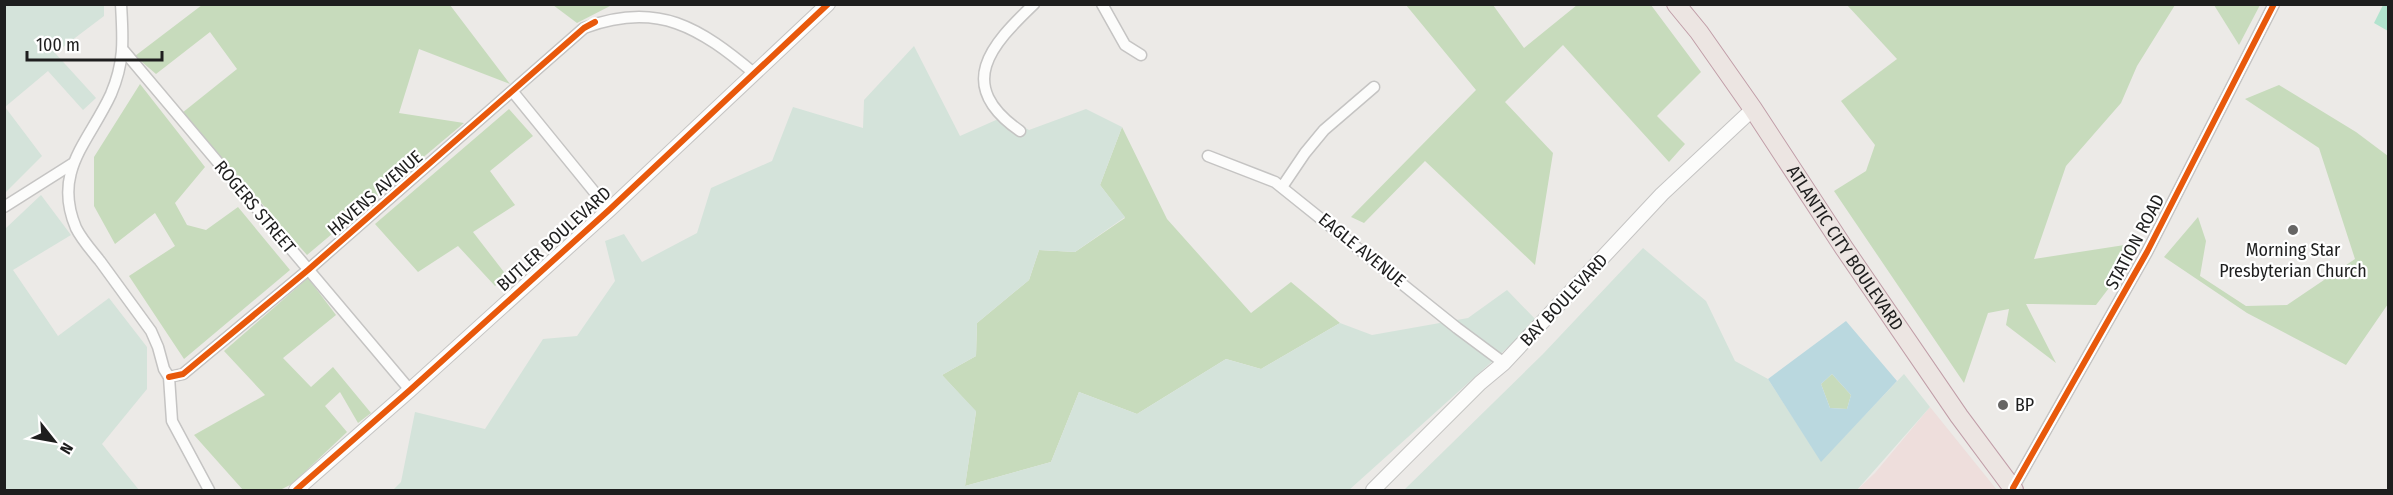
<svg xmlns="http://www.w3.org/2000/svg" width="2393" height="495" viewBox="0 0 2393 495" font-family="'Fira Sans Condensed',sans-serif">
<style>
.commercial{fill:#eededc}
.forest{fill:#c7dbbc}
.wetland{fill:#d4e3da}
.pitch{fill:#b2e3ce}
.water{fill:#bad8df;fill-rule:evenodd}
.lines{fill:none;stroke-linecap:round;stroke-linejoin:round}
.minor-casing{stroke:#c5c4c3;stroke-width:13}
.tertiary-casing{stroke:#c5c4c3;stroke-width:16}
.trunk-casing{stroke:#c19ea8;stroke-width:20}
.minor{stroke:#fcfcfb;stroke-width:10}
.tertiary{stroke:#fcfcfb;stroke-width:14}
.trunk{stroke:#ece5e2;stroke-width:18}
.cycleway-casing{stroke:#fff;stroke-width:10}
.cycleway{stroke:#e8590c;stroke-width:6}
.poi-dot{fill:#666564;stroke:#fff;stroke-width:2}
.labels{text-anchor:middle;dominant-baseline:central;stroke-width:4.5;stroke-linejoin:round;paint-order:stroke}
.street-label{font-size:18px;fill:#1e1e1e;stroke:#fff}
.poi-label{font-size:18px;fill:#1e1e1e;stroke:#fff}
</style>
<rect width="100%" height="100%" fill="#eceae7"/>
<polygon class="commercial" points="1930,407 1997,490 1857,490 1875,473"/>
<g class="forest">
<polygon points="202,5 450,5 510,84 419,49 399,113 464,123 307,255 182,113 237,69 210,32 156,74 135,56"/>
<polygon points="553,5 612,5 577,23"/>
<polygon points="1406,5 1493,5 1524,48 1577,5 1651,5 1701,72 1657,116 1685,144 1669,162 1563,45 1505,102 1553,153 1535,265 1425,161 1364,223 1351,217 1476,90"/>
<polygon points="1847,5 2175,5 2137,66 2121,103 2066,166 2034,259 2144,242 2096,305 2026,304 2056,363 2006,325 2009,309 1988,313 1964,383 1834,191 1866,171 1875,145 1841,101 1897,59"/>
<polygon points="2214,5 2260,5 2239,45"/>
<polygon points="140,84 205,167 175,203 187,225 206,230 238,207 290,270 184,359 129,276 175,246 155,213 115,244 94,206 94,157"/>
<polygon points="2279,85 2356,132 2388,156 2388,304 2346,365 2247,313 2164,257 2198,217 2206,241 2200,276 2246,306 2287,305 2355,259 2319,148 2245,99"/>
<polygon points="509,109 533,136 490,171 515,205 473,232 507,276 495,286 458,246 418,272 375,224"/>
<polygon points="1122,127 1167,219 1251,313 1291,282 1340,323 1261,369 1226,359 1137,414 1079,392 1051,462 965,486 976,412 942,375 976,356 977,323 1029,280 1039,250 1075,252 1125,218 1100,185"/>
<polygon points="308,278 336,315 283,358 311,387 333,367 371,413 358,423 340,392 325,406 347,432 292,484 280,490 243,490 194,435 265,395 224,351"/>
<polygon points="1832,374 1851,395 1847,409 1830,408 1821,384"/>
</g>
<g class="wetland">
<polygon points="5,4 104,5 104,16 55,53 96,98 83,110 48,71 5,107 42,156 5,193"/>
<polygon points="914,46 960,136 1005,116 1029,130 1086,109 1122,127 1100,185 1125,217 1075,252 1039,250 1029,280 977,323 976,356 942,375 976,411 965,486 1051,462 1079,392 1137,414 1226,359 1261,369 1340,323 1372,335 1468,318 1507,290 1537,321 1349,490 393,490 401,482 415,412 485,429 543,339 577,336 615,281 605,241 624,234 642,262 697,233 711,188 772,161 793,107 863,128 864,100"/>
<polygon points="41,195 71,235 13,270 58,336 109,298 147,347 147,389 102,444 139,490 5,490 5,229"/>
<polygon points="1643,248 1706,301 1735,361 1768,379 1821,461 1904,374 1930,407 1857,490 1404,490 1543,354"/>
</g>
<polygon class="pitch" points="2383,5 2388,5 2388,31 2374,23"/>
<path class="water" d="M1846 321 1897 381 1821 462 1768 379ZM1832 374 1851 395 1847 409 1830 408 1821 384Z"/>
<g class="lines">
<g class="minor-casing">
<g id="minor">
<path d="M121 4C123 39 125 61 111 94 89 142 52 171 76 228 82 240 92 251 100 261 117 284 134 308 151 331L158 347 164 369 169 377 172 421 209 490"/>
<polyline points="1102,4 1125,45 1141,55"/>
<polyline points="124,51 410,390"/>
<polyline points="513,92 609,210"/>
<path d="M1020 131C954 85 991 45 1034 4"/>
<polyline points="1208,156 1275,182 1457,328 1504,363"/>
<polyline points="1282,187 1305,153 1324,130 1374,87"/>
<polyline points="4,207 72,164"/>
<path d="M169 377 183 374 308 270 584 28C658 0 700 28 755 74"/>
<polyline points="2013,488 2147,252 2274,4"/>
</g>
</g>
<g class="tertiary-casing">
<g id="tertiary">
<polyline points="296,490 410,390 609,210 828,4"/>
<polyline points="1373,490 1480,383 1504,363 1662,194 1753,109"/>
</g>
</g>
<g class="trunk-casing">
<g id="trunk">
<path id="s1" d="M1676 4 1699 32 1753 109 1844 248 1959 416 2014 490"/>
</g>
</g>
<use href="#minor" class="minor"/>
<use href="#tertiary" class="tertiary"/>
<use href="#trunk" class="trunk"/>
<g class="cycleway-casing">
<g id="cycleway">
<polyline points="169,377 183,374 308,270 584,28 595,22"/>
<polyline points="2013,488 2147,252 2274,4"/>
<polyline points="296,490 410,390 609,210 828,4"/>
</g>
</g>
<use href="#cycleway" class="cycleway"/>
</g>
<g class="poi-dot">
<circle cx="2293" cy="230" r="6"/>
<circle cx="2003" cy="405" r="6"/>
</g>
<g class="labels">
<g class="street-label">
<text transform="translate(375 193) rotate(-41)">HAVENS AVENUE</text>
<text transform="translate(255 207) rotate(50)">ROGERS STREET</text>
<text transform="translate(554 239) rotate(-42)">BUTLER BOULEVARD</text>
<text transform="translate(2135 242) rotate(-62)">STATION ROAD</text>
<text stroke="none"><textPath href="#s1" startOffset="297">ATLANTIC CITY BOULEVARD</textPath></text>
<text transform="translate(1362 250) rotate(39)">EAGLE AVENUE</text>
<text transform="translate(1564 300) rotate(-47)">BAY BOULEVARD</text>
</g>
<g class="poi-label">
<text x="2293" y="250">Morning Star<tspan x="2293" dy="21">Presbyterian Church</tspan></text>
<text x="2015" y="405" text-anchor="start">BP</text>
</g>
</g>
<rect width="2393" height="495" fill="none" stroke="#1e1e1e" stroke-width="12"/>
<g transform="translate(54 441) rotate(121)" stroke="#ffffff" stroke-width="4.5" paint-order="stroke">
<path d="M0-4.5L10 22L0 15L-10 22Z" fill="#1e1e1e"/>
<text y="-9" font-size="16" font-weight="bold" text-anchor="middle" fill="#1e1e1e">N</text>
</g>
<path d="M27 51v9h135v-9" fill="none" stroke="#1e1e1e" stroke-width="3"/>
<text x="36" y="51" font-size="18" fill="#1e1e1e" stroke="#ffffff" stroke-width="4.5" paint-order="stroke">100 m</text>
</svg>
